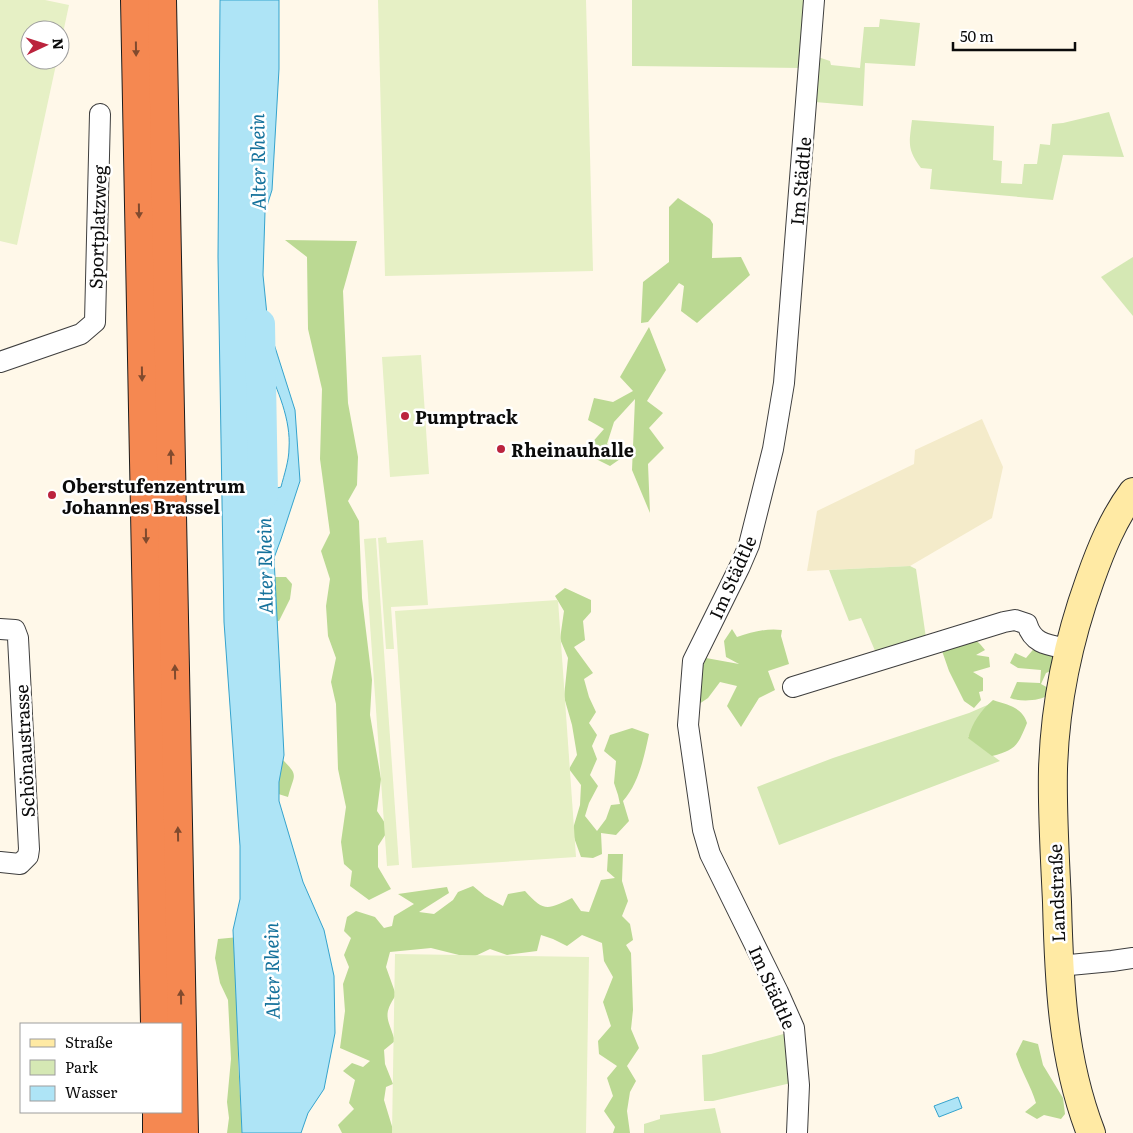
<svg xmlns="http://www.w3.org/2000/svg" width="1133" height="1133" viewBox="0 0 1133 1133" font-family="Literata,serif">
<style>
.farmland{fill:#f4ebca}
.green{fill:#d5e8b4}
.forest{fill:#bbd993}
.pitch{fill:#e6f0c5}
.water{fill:#aee4f6;stroke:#35a3cd;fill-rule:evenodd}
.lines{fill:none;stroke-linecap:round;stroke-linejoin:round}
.river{stroke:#aee4f6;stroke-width:30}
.minor-casing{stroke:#3e3e3e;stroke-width:22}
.secondary-casing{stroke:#2d2d2d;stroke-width:30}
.motorway-casing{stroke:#1c1c1c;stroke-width:30}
.minor{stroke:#fff;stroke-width:20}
.secondary{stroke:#ffeaa4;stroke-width:28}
.motorway{stroke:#f58851;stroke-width:28}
.oneway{fill:#804a2e}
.poi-dot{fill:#bb233d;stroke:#fff;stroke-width:2}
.labels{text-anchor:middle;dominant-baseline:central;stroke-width:5;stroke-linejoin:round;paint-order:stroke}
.street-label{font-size:18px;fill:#0b0b0b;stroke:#fff}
.poi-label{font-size:18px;font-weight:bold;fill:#0b0b0b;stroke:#fff;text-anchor:start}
.water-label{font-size:19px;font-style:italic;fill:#15729c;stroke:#fff}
</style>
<rect width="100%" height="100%" fill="#fff8e9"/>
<polygon class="farmland" points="982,419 1003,467 992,518 910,566 807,571 817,511 914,464 915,450"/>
<g class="green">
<polygon points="632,0 808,0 802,68 632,66"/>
<polygon points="880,19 920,23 915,66 865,63 863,106 815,102 818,57 830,61 831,65 860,68 864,27 879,27"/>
<path d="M1109 112 1124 157 1063 155 1053 200 930 189 932 169 921 168C907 149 909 144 912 120L994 126 993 160 1002 161 1001 183 1022 184 1024 164H1037L1040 144 1050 145 1052 124 1063 123Z"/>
<polygon points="1133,257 1133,316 1101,277"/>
<polygon points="910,566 916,569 926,638 876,653 861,618 849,621 829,570"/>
<polygon points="992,703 968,737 1000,761 779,845 757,787 833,758 969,713"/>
<polygon points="787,1033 791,1083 713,1101 704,1101 702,1055 711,1054"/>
<polygon points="715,1108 721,1133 644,1133 644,1124 660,1119 660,1115"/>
</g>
<g class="forest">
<polygon points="678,198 710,219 713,224 712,258 741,257 750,275 697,323 681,311 684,286 679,283 648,322 641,323 643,282 669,262 669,207"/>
<polygon points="285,240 357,241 343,291 348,403 358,457 357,485 348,501 359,521 362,598 372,680 370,715 381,779 377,811 389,829 378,846 378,867 391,889 369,900 350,886 352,871 344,864 341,842 346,807 338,769 336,704 331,682 336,658 328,636 326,606 330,579 321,551 330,533 320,459 322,389 308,329 307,257"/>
<polygon points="649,327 666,370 647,401 663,413 649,428 664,448 648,464 650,513 632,470 635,399 614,422 607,444 623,457 610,466 592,457 590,445 604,429 588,420 594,398 613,402 633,391 620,377"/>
<polygon points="259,577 286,577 292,584 290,599 279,621 262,621"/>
<path d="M565 588 591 600V612L583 621 585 640 574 647 593 673 584 679 589 697 596 712 589 723 597 735 592 746 597 759 590 775 598 786 589 803 585 816 597 831 606 819 611 805 620 804 618 795 614 783 616 761 604 751 610 735 632 728 649 734C644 757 639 783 623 801L629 821 616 835 601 833 602 854 593 858 581 857 572 832 580 805 581 785 569 769 577 755 572 725 564 697 568 658 560 639 564 611 555 596Z"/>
<path d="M732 629 737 637C752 632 766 628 782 630L781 636 789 664 768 671 775 690 759 698 741 727 727 706 737 686 720 682 708 698 699 704 700 673 706 658 739 664 726 657 724 641Z"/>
<polygon points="972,637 980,644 985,650 976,655 989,657 990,667 973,672 983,678 983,691 979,692 981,700 974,708 964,701 949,671 941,648"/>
<path d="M1037 645 1056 654 1053 670 1046 673 1041 684 1050 689 1049 695C1040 701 1020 702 1010 698L1017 682 1040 683 1041 670 1018 668 1010 663 1015 653 1026 658Z"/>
<path d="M993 700C1008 705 1022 707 1027 723 1018 745 1016 750 992 756L968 738C973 722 980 711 993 700Z"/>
<path d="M281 758C300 777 294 773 288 797L259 788Z"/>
<path d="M608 854H623L622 881 628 901 622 916 630 924 633 940 626 945 631 953 633 1010 631 1029 639 1048 627 1066 636 1081 630 1092 627 1111 630 1133H613L615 1127 604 1111 613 1096 607 1078 617 1066 599 1054 598 1041 611 1026 603 1002 613 977 604 961 602 943 582 935 567 946 553 939 541 935 537 951 507 955 490 949 471 958 431 948 390 952 386 967 396 995C382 1016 388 1018 395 1041L384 1050 385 1064 393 1084 386 1087 384 1100 394 1133H342L338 1125 354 1109 349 1103 355 1080 343 1071 352 1063 363 1067 370 1061 340 1048 345 1011 343 984 349 967 344 955 351 938 344 931 347 917 356 911 375 917 384 928 392 926 394 916 414 904 398 894 447 887 449 893 419 912 434 914 453 900 458 892 473 886 485 896 503 906 508 894 525 891C544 912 547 910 572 898L581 911 589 912 601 880 615 878 607 871Z"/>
<polygon points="239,937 238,1059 242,1133 227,1133 229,1118 227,1102 231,1059 228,1000 220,983 215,958 218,939"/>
<path d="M1023 1040 1038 1044 1043 1065 1063 1098 1065 1114 1061 1119 1044 1115 1037 1119 1025 1112 1036 1103C1031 1086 1021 1071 1016 1054Z"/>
</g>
<g class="pitch">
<polygon points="0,0 45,0 69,5 60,47 60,30 30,30 30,60 57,60 17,245 0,241"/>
<polygon points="378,0 586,0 593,271 385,276"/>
<polygon points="421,355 429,474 390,477 382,357"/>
<polygon points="386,537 387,543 423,540 428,605 391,607 394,649 386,649 378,538"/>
<polygon points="376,538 399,865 387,866 364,539"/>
<polygon points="558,600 576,857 412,868 395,611"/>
<polygon points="395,954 589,957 586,1133 392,1133"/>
</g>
<g class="water">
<path d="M220 0H279V69L272 190 265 212 263 275 268 325 295 410 300 481 281 539 274 558 284 755 279 782V801L303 882 324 930 334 976 335 1033 324 1089 308 1113 301 1133H242L233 930 240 899V846L224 622 218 257ZM266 365C278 389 291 421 289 448 289 461 284 475 281 487L273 489C268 479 254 437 258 428 259 425 263 421 265 418L260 366Z"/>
<polygon points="958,1097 962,1108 939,1117 934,1106"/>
</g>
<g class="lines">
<polyline class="river" points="260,324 263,495"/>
<g class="minor-casing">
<g id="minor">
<polyline points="0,362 81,334 95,322 100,114"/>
<polyline points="0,629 15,630 18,638 29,849 28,856 20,864 0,862"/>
<path d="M793 687 1004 622 1015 620 1027 624C1033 645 1050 645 1069 649"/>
<polyline points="1059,966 1112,961 1133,958"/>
<polyline points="797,1133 799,1085 794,1028 778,992 710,854 703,830 688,725 693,661 740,566 749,545 773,449 784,383 814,0"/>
</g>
</g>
<g class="secondary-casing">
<path id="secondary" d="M1091 1133C1062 1058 1059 981 1057 902 1055 858 1052 813 1053 769 1055 704 1068 641 1090 580 1101 549 1113 519 1133 492"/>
</g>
<g class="motorway-casing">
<g id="motorway">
<polyline points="135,0 155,1024"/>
<polyline points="162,0 184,1133"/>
<polyline points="157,1112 157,1133"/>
</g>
</g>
<use href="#minor" class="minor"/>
<use href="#secondary" class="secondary"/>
<use href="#motorway" class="motorway"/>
</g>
<defs><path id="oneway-solid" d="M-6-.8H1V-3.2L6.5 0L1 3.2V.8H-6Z" transform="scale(1.25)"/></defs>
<g class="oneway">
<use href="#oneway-solid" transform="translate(136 49) rotate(89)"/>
<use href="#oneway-solid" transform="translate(139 211) rotate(89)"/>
<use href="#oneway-solid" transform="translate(142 374) rotate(89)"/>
<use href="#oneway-solid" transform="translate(171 457) rotate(-91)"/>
<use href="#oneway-solid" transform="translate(146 536) rotate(89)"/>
<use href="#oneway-solid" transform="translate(175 672) rotate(-91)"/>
<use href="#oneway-solid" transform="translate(178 834) rotate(-91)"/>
<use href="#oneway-solid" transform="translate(181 997) rotate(-91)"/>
</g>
<g class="poi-dot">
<circle cx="405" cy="416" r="5"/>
<circle cx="501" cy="449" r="5"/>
<circle cx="52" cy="495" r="5"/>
</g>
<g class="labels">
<g class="street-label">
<text transform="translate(800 181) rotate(-85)">Im Städtle</text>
<text transform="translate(97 227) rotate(-88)">Sportplatzweg</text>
<text transform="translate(732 577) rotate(-66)">Im Städtle</text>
<text transform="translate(24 751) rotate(-93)">Schönaustrasse</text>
<text transform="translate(1056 893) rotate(-92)">Landstraße</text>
<text transform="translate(773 987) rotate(66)">Im Städtle</text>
</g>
<g class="poi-label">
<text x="415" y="416">Pumptrack</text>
<text x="511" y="449">Rheinauhalle</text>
<text x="62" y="485">Oberstufenzentrum<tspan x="62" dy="21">Johannes Brassel</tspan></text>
</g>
<g class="water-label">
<text transform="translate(257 162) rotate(-91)">Alter Rhein</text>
<text transform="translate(264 566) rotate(-91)">Alter Rhein</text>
<text transform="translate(271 971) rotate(-91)">Alter Rhein</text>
</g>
</g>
<rect x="20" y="1023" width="162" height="90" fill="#ffffff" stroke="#9d9d9d"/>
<rect x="30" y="1039" width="25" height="8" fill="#ffeaa4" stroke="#9d9d9d"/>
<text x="65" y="1048" font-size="15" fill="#0b0b0b">Straße</text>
<rect x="30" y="1060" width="25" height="15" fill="#d5e8b4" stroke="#9d9d9d"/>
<text x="65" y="1073" font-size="15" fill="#0b0b0b">Park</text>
<rect x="30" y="1086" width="25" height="15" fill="#aee4f6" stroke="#9d9d9d"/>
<text x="65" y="1098" font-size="15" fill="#0b0b0b">Wasser</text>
<g transform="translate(45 45) rotate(86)"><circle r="24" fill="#ffffff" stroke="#9d9d9d"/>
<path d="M0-4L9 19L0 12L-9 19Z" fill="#bb233d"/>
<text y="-8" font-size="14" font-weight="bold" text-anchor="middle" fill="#0b0b0b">N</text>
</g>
<path d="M953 42v8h122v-8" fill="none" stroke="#0b0b0b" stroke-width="2.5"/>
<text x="960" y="42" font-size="15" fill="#0b0b0b" stroke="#ffffff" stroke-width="4" paint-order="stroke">50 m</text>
</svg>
